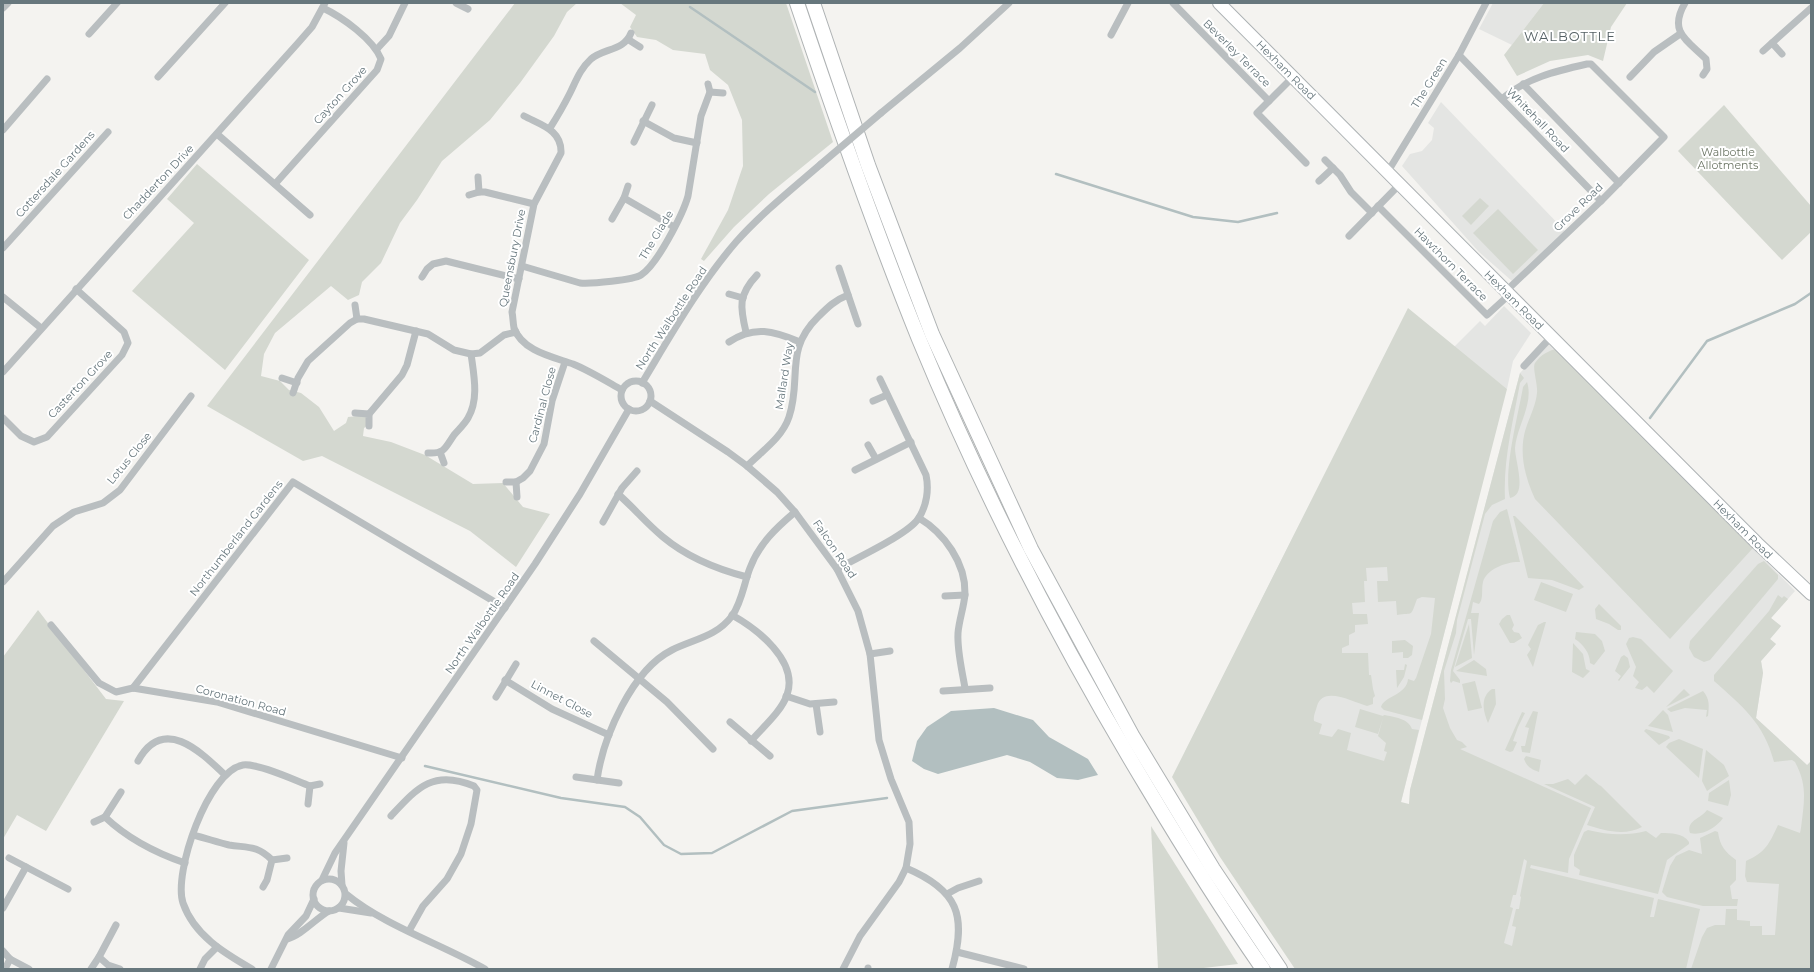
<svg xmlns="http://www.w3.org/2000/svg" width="1814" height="972" viewBox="0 0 1814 972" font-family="Montserrat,sans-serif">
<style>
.built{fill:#e4e5e3}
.green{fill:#d4d8d0;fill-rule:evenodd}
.water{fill:#b2bfc0}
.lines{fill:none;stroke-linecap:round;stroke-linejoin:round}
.stream{stroke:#b2bfc0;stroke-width:2.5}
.major-casing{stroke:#adb2b4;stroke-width:14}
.highway-casing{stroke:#afb3b4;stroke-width:16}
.minor{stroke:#b9bec0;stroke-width:7}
.major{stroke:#fff;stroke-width:12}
.highway{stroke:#fff;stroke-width:14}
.minor-bridge{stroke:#b9bec0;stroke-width:7}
.labels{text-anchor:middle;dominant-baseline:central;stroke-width:4;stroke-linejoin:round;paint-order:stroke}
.street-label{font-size:11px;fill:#67777d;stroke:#fff}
.park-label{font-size:11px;fill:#6b7564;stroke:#fff}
.quarter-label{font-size:13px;letter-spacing:1px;fill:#535f63;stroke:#fff}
</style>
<rect width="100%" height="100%" fill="#f4f3f0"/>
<g class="built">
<polygon points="1493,3 1544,3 1512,45 1479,29"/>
<polygon points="1441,102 1565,231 1512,281 1479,252 1402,166 1410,154 1422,151 1432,140 1434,128 1428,123"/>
<polygon points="1504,306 1531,333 1513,361 1507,389 1454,347 1480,321 1485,326"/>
<polygon points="1550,340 1795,591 1771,618 1781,626 1770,639 1776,644 1761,661 1763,673 1756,718 1807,765 1811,969 1369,969 1409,816 1410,790 1520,373"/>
<polygon points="1300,523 1456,587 1401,802 1185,752"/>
</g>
<g class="green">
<polygon points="515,3 577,3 567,12 554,36 520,83 490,120 442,161 417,200 400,223 381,263 362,282 359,295 348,300 331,286 275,333 264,354 261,376 280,381 289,390 301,393 319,407 334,431 346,423 348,417 368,415 368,425 364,428 363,436 391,442 425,455 473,484 503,483 523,507 550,514 516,567 470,531 322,456 303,461 207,406"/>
<polygon points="620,3 786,3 833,142 769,194 734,227 704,261 701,259 728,210 743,166 742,120 728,85 710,70 705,54 673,50 656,40 637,37 630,27 636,15"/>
<polygon points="1544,3 1627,3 1611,27 1603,61 1588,55 1550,61 1517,76 1504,55"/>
<polygon points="1724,105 1811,206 1811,232 1782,260 1678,151"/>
<polygon points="197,164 309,260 225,370 132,291 194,223 167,199"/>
<polygon points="1480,198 1489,206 1471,225 1462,216"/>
<polygon points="1498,209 1538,250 1513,274 1473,233"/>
<path d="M1408 308 1507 389 1422 720 1384 710 1381 707C1384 696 1407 695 1408 679L1414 681 1416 678 1431 634 1435 598 1422 597 1417 599C1410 618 1414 612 1397 615L1396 601 1378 602 1377 581H1388L1387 567 1366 568 1367 581H1364L1365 602 1352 603 1353 614H1367L1368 624 1355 625V632L1349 635V645L1342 648V653H1368L1369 675H1371L1373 689 1375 696 1373 698V704L1367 706C1353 702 1323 685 1317 706 1316 711 1313 715 1314 721L1322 724 1319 734 1332 737 1338 729 1351 733 1347 750 1384 761 1387 752 1384 751 1386 743 1378 736 1383 718 1378 734 1355 727 1360 709 1383 716 1384 715C1394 717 1408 718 1412 729L1419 730 1401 802 1409 804 1410 790 1520 373 1524 378 1520 383C1513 422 1503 460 1505 499L1492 505 1485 514 1457 620 1456 633 1444 671 1445 699 1443 708 1450 728 1457 740 1462 742 1467 747 1460 749 1591 808 1569 859 1568 873 1531 865 1530 868 1654 898 1650 917H1654L1658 899 1700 909 1686 969H1295L1220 857 1172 777ZM1524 859 1527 861 1520 896 1521 897 1519 909H1516L1512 926 1516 927 1512 946 1504 943 1513 908 1510 907 1513 895H1516Z"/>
<path d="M1558 348 1753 548 1670 639 1535 499C1524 476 1518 449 1527 425 1531 414 1536 404 1537 393 1538 384 1532 368 1535 363 1541 354 1549 351 1558 348Z"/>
<path d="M1527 382C1534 404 1517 425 1515 448 1515 461 1528 495 1510 498 1503 471 1518 416 1523 387Z"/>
<path d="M1507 509 1520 562C1508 561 1486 569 1483 582 1481 590 1484 598 1479 604L1473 602 1471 613H1479L1474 655 1471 619H1468L1453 671 1460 680V683L1453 681 1451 683 1450 681 1451 670 1493 521 1500 512Z"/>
<polygon points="1513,516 1515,516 1584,587 1579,590 1552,580 1528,578"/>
<polygon points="1764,561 1778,575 1778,579 1710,660 1704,662 1694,657 1689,648 1690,641 1758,564"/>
<polygon points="1541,582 1573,594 1566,612 1534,600"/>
<path d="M1778 595 1782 598 1784 596 1788 599 1771 618 1781 626 1770 639 1776 644 1761 661 1763 673 1756 718 1807 765 1811 761V969H1691L1702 937 1707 928 1715 925H1725L1726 909H1737V920L1750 921V926H1762V935H1775L1779 884 1747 882 1745 876 1746 861C1766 852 1769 844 1778 825L1800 833 1801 828C1804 802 1808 786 1795 762L1792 760 1774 762C1764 723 1742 706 1714 681V675L1769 611Z"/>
<polygon points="1599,604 1621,626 1621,630 1618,630 1609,624 1596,619 1595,609"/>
<polygon points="38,610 106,699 124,701 46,831 17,815 3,839 3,657"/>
<polygon points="1507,615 1510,615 1514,625 1512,629 1514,632 1519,633 1522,638 1514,643 1510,643 1499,624 1502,619"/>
<polygon points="1544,622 1546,622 1533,667 1527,655 1531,649 1528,645 1538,625"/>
<polygon points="1469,624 1472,658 1455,667"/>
<path d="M1576 632 1595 634 1602 641 1605 651 1594 665 1590 663C1590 653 1583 644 1575 639Z"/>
<polygon points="1633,637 1641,639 1673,671 1654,693 1647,686 1642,690 1635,688 1639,682 1633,676 1636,667 1626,644 1629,638"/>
<polygon points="1405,640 1413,646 1412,655 1408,658 1403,658 1403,652 1392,653 1392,641"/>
<polygon points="1573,643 1583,654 1586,669 1590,671 1583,678 1572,672"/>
<polygon points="1624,655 1628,658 1630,667 1619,681 1618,680 1621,676 1615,671 1621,657"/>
<polygon points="1474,660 1486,669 1487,676 1456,671"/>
<polygon points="1405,664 1407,665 1404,677 1397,688 1396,670 1404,670"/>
<polygon points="1475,681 1482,708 1468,711 1462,684"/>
<path d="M1492 689H1495L1496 704 1488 723C1483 711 1480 697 1492 689Z"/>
<polygon points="1684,689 1690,695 1666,707"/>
<path d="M1703 691C1710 699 1709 706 1708 716L1706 717 1707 710 1685 708 1671 712 1667 709Z"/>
<polygon points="1663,710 1668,715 1673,732 1648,726"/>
<polygon points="1533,711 1538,712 1530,753 1522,752 1521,746 1525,746 1529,728 1525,727"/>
<polygon points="1522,712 1525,713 1518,727 1513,741 1517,742 1513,751 1510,752 1505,750"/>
<polygon points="1646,729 1669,736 1670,738 1659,745 1644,731"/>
<polygon points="1679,739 1703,749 1699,778 1666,747 1669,743"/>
<polygon points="1706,750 1724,765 1729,776 1707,791 1702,781"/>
<path d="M1526 756 1541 760 1539 772C1531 769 1527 767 1524 759Z"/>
<path d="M1586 774 1599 785 1601 786 1642 827C1625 836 1605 831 1587 825L1595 807 1544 784H1553L1568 779 1575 785Z"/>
<polygon points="1729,780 1731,795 1728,806 1708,801 1709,793"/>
<path d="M1707 810 1723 818C1716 828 1702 836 1690 833 1686 820 1701 819 1707 810Z"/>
<polygon points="1151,826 1238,964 1195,969 1158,969"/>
<path d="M1588 830C1608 835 1627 836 1646 831L1656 838 1661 833C1671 833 1683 833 1689 842V844L1667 860 1658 894 1579 875 1580 870 1574 866V855L1584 832Z"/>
<path d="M1715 831 1718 832C1720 846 1725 852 1736 860V880L1730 886 1732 899H1738L1737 906H1703L1667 897 1662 892 1670 866 1676 856 1689 850 1702 854 1700 838Z"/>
</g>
<polygon class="water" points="994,708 1033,720 1049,737 1088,759 1098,775 1078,780 1057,778 1030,762 1007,755 938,774 924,769 912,761 917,741 927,727 951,711"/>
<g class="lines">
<g class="stream">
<polyline points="690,7 815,92"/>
<polyline points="1056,174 1193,217 1238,222 1277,213"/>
<polyline points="1650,418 1707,341 1795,304 1811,293"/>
<polyline points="425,766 561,798 625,807 640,817 664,845 681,854 712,853 792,811 887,798"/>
</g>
<g class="major-casing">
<polyline id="major" points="1219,3 1757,543 1811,594"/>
</g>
<g class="highway-casing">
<g id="highway">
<path d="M797 3C835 116 874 228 919 339 983 494 1060 643 1147 787 1184 849 1222 910 1263 969"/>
<polyline points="813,3 868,165 932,334 1031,549 1133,737 1213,869 1280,969"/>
</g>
</g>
<g class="minor">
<polyline points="456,3 468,9"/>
<polyline points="1173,3 1269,101"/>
<path d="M1685 3C1668 32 1687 40 1706 59L1707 69 1703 75"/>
<polyline points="3,8 8,3"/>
<polyline points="89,34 117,3"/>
<polyline points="1111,35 1128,3"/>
<polyline points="629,40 640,47"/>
<polyline points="1772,43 1782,54"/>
<polyline points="377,49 389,36 405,3"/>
<polyline points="1763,51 1811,8"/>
<polyline points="1459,55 1601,201"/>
<polyline points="158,77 225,3"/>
<polyline points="1293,77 1257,113 1306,163"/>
<polyline points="1630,77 1654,52 1680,34"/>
<polyline points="1523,84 1619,183"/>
<polyline points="710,92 723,93"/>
<path d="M1502 99C1526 78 1556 71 1587 64H1591L1664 137 1601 201 1506 291"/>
<polyline points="881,113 960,48 1009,3"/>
<path d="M524 116C541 125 562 130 561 153L534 204 512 312C513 317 513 323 514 328 522 351 553 357 573 364 590 371 606 381 622 390"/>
<polyline points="643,121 674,138 697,143"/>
<path d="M550 128C557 117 564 105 570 93 576 81 580 69 591 59 604 48 624 51 631 33"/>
<polyline points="3,130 47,79"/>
<polyline points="217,134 310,215"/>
<polyline points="634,142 652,105"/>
<polyline points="1325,160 1340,175 1351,192 1372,213"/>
<polyline points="1387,173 1459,55 1486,3"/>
<polyline points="478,177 479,192"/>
<polyline points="1319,181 1333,168"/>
<path d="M275 184 377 70 381 59C373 39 342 17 323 8"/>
<polyline points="469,195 479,192 485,192 534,204"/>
<polyline points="624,198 674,227"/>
<polyline points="1378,206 1487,315 1509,295"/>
<polyline points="612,219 624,198 628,186"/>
<polyline points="1349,236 1399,185"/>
<polyline points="3,248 108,132"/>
<path d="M522 266 580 283C591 284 633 280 641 275 657 265 683 214 688 196L701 116 710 92 708 84"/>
<polyline points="839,268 858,324"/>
<polyline points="422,277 427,269 433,264 446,261 519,279"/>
<polyline points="729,294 743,298"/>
<polyline points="3,297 41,328"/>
<polyline points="355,305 357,319"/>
<path d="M746 332C740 307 738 295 757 275"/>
<path d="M729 342C754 325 774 331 800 342"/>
<polyline points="1524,366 1551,337"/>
<polyline points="3,372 298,43 312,27 325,3"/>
<polyline points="282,378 297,383"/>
<circle cx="636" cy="396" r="15"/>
<path d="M642 383C671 335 699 285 736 242 762 213 792 189 821 164"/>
<polyline points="293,393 298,378 308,361 350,323 357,319 364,319 428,334 454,350 471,354 480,353 504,335 516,332"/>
<polyline points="650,401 728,452 747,466 777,492 795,512 837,569 858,611 870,654 879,740 891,779 909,822 910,844 906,868 899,882 860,936 843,969"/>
<polyline points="873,401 887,395"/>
<polyline points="355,413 369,414 369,426"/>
<polyline points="369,414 402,375 407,365 416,331"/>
<polyline points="3,418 21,436 34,442 47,437 122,355 128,343 124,332 76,289"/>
<polyline points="868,445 876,459"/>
<polyline points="440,452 444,463"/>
<path d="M428 453C445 454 445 448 454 435 458 430 464 425 468 418 479 399 474 376 471 354"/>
<path d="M747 466C762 451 782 438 789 417 802 379 784 350 818 317 828 307 835 300 848 295"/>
<polyline points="855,470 911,442"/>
<polyline points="506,482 516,482 523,478 530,471 544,444 552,401 565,362"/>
<polyline points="516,482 517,497"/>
<path d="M618 494C634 508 647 524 663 537 688 558 716 569 747 577"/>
<path d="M919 518C944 533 966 563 965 594 964 607 959 620 958 633 957 651 962 670 965 688"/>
<polyline points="603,522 622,488 637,471"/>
<path d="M837 569C856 558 907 535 918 519 927 506 929 489 926 475L880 379"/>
<polyline points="3,582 53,526 74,512 103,503 120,490 191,396"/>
<polyline points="945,596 965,595"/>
<path d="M732 615C757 629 799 661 787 695 781 712 763 727 751 741"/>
<polyline points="51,625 99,683 116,692 133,688 217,702 402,758"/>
<polyline points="594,641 667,702 713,749"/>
<polyline points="870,654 890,651"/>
<polyline points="505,680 552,709 609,735"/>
<polyline points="133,688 293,482 505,608"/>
<polyline points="943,691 990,688"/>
<polyline points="786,696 810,704 834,702"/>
<polyline points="496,697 516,664"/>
<polyline points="816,704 820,732"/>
<polyline points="730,722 770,756"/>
<path d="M138 761C163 715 200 751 225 775"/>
<polyline points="576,777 619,783"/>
<path d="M597 780C603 737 632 670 672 650 694 639 716 637 732 616 742 602 744 583 750 568 759 544 776 528 795 512"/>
<polyline points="308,804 310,786 320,784"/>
<path d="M391 816C417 788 433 769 474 786L477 790 471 824 461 854 447 879 423 906 409 931"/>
<polyline points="105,817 121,792"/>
<path d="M94 822 105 817C127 838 156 853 185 863"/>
<path d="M193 835C205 838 217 842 229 845 248 848 257 845 272 860"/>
<polyline points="9,858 68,889"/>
<path d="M906 868C958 890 967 915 952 969"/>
<circle cx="329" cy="895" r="16"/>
<polyline points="322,880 335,853 535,564 580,494 629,409"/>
<polyline points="342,885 341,871 344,843"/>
<polyline points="263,887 267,880 272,860 287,858"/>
<path d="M346 894C385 926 441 944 485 969"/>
<polyline points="947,894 958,888 979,881"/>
<polyline points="3,908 26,867"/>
<polyline points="339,908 371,913"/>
<path d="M287 939C302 935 315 919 329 911"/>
<polyline points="3,951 10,959 29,969"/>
<polyline points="957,952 1024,969"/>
<polyline points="99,957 116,925"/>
<polyline points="5,969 10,959"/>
<polyline points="91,969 99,957 108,965 120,969"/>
<polyline points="200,969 205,959 217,947"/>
<path d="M252 969C224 953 194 935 183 903 173 873 208 771 243 765 258 763 294 780 310 786"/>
<polyline points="271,969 288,935 306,916 314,899"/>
<polyline points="868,969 868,968"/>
</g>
<use href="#major" class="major"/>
<use href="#highway" class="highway"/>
<polyline class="minor-bridge" points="821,164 881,113"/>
</g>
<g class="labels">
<g class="street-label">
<text transform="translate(1237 53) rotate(45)">Beverley Terrace</text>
<text transform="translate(1286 70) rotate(45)">Hexham Road</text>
<text transform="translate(1429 83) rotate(-58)">The Green</text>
<text transform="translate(340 95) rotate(-48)">Cayton Grove</text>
<text transform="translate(1538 120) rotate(46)">Whitehall Road</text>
<text transform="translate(55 174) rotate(-48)">Cottersdale Gardens</text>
<text transform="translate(158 182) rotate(-47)">Chadderton Drive</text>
<text transform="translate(1578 207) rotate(-44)">Grove Road</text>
<text transform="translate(656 235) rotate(-59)">The Glade</text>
<text transform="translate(512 258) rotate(-79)">Queensbury Drive</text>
<text transform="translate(1451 264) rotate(45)">Hawthorn Terrace</text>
<text transform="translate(1514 300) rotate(45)">Hexham Road</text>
<text transform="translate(671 318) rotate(-57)">North Walbottle Road</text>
<text transform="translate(784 376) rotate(-81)">Mallard Way</text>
<text transform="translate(80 384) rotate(-47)">Casterton Grove</text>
<text transform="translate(542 405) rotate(-75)">Cardinal Close</text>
<text transform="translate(129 458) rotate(-51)">Lotus Close</text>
<text transform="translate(1743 529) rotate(45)">Hexham Road</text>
<text transform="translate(236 538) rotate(-52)">Northumberland Gardens</text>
<text transform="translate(835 549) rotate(56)">Falcon Road</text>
<text transform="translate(482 623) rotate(-55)">North Walbottle Road</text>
<text transform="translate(562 699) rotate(28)">Linnet Close</text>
<text transform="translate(241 700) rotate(15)">Coronation Road</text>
</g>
<g class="park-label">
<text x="1728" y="152">Walbottle<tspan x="1728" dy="13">Allotments</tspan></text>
</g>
<g class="quarter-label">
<text x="1570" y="36">WALBOTTLE</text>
</g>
</g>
<rect width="1814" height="972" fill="none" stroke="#67777d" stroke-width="8"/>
</svg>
